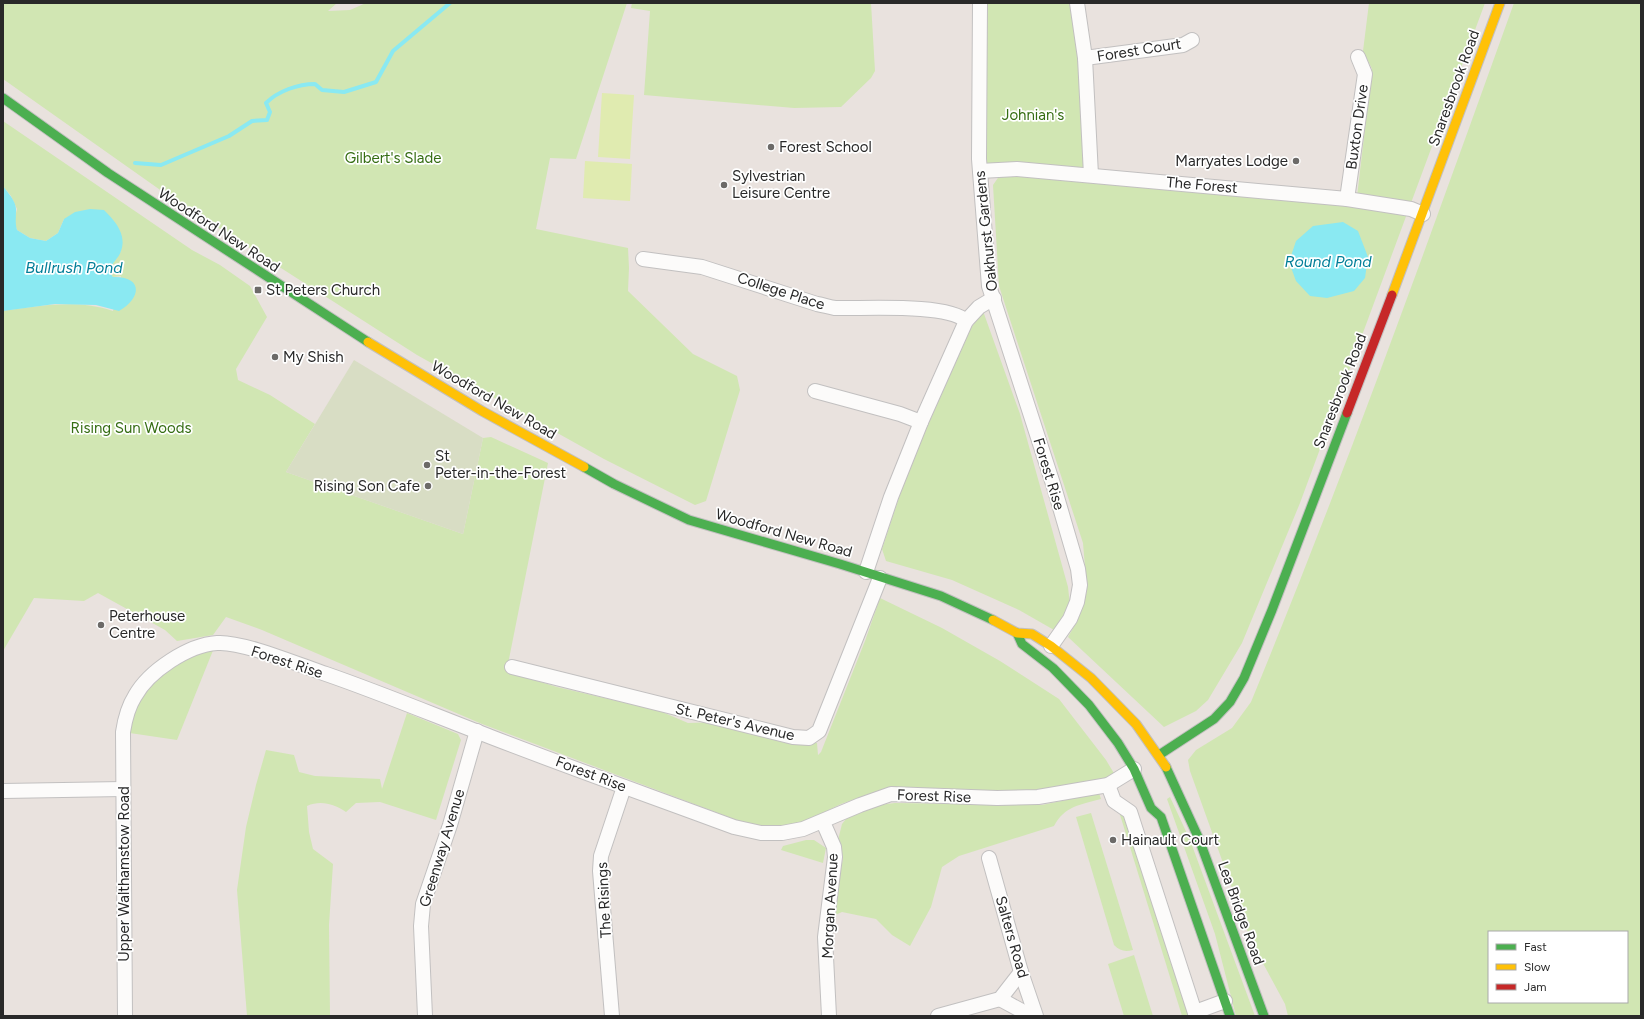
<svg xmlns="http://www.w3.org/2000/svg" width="1644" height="1019" viewBox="0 0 1644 1019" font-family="Figtree,sans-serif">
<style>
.green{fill:#d1e6b3;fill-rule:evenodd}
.cemetery{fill:#d8ddc4}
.pitch{fill:#e0ebb0}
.water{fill:#8ae9f2}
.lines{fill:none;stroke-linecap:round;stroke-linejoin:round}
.stream{stroke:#8ae9f2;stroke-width:4}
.street-casing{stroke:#c2c0c0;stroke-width:16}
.fast-casing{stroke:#c2c0c0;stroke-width:11}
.slow-casing{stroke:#c2c0c0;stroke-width:11}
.jam-casing{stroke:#c2c0c0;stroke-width:11}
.street{stroke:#fcfbfa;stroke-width:14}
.fast{stroke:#4caf50;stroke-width:9}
.slow{stroke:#ffc107;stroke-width:9}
.jam{stroke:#c62828;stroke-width:9}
.poi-dot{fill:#6c6a68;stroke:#fff;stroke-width:1.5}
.labels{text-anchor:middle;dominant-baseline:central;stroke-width:3.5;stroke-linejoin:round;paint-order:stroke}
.street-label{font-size:15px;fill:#292929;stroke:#fff}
.park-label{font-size:15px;fill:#356d13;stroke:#fff}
.poi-label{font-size:15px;fill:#292929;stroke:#fff;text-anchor:start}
.water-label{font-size:16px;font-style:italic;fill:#027e98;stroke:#fff}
</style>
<rect width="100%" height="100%" fill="#e9e2de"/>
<g class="green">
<polygon points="3,3 337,3 328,11 350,10 366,3 627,3 576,159 550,158 536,229 628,248 629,268 628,291 693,354 737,376 740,390 706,501 695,505 604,459 417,355 173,199 3,79"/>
<polygon points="632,3 871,3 875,71 871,78 841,107 794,108 644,95 650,11 631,8"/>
<polygon points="980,3 1077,3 1091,175 980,171"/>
<polygon points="1369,3 1485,3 1300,503 1242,643 1208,700 1196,711 1164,727 1068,637 1076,623 1087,591 1083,543 999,286 993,185 1000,175 1013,172 1356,205 1372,69 1363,51"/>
<path d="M1514 3H1641V1016H1288L1285 1004 1251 941 1190 771 1188 760 1196 750 1232 728 1251 702C1346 471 1430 237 1514 3ZM1489 932H1627V1002H1489Z"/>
<path d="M3 121 192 250 220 265 250 286 267 317 236 369 238 380 270 395 315 424 286 472 463 534 483 438 491 437 548 463 507 669 508 672 557 687 660 711 688 723 719 722 785 743H817L818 755 821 752 865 641 880 598 942 628 1000 661 1059 699 1106 760 1115 775 1106 780 1034 791 995 793 889 790 869 794 841 804 794 827H772L747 824 482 724 262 630 226 617 213 635 177 641 165 630 98 593 84 601 34 598 3 651V311C40 306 77 299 113 311L121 276 113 277 110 273V266L121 251 64 219 58 233 46 241 30 238 17 230 14 221 17 209 11 196 3 186Z"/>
<polygon points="983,311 1020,414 1068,587 1070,605 1054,630 1019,610 952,580 886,561 882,549 908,470 971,328"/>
<polygon points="216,643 177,740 123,732 146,682"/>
<path d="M407 713 458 734 461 740 436 820 380 802 356 803 346 812C334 804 321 800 307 806L309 832 313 849 333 864 329 925 330 1016H247L237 890 246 827 256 785 266 750 294 755 299 772 315 776 380 779 382 789Z"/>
<path d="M1099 793 1101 799C1079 805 1065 806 1054 826L959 856 942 867 931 907 910 946 892 935 876 919 842 912 833 916 843 858 838 840 842 824 846 819 879 805 895 803 1042 805Z"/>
<polygon points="1170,797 1190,840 1255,1016 1236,1016 1215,934 1167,799"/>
<polygon points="1120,804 1196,1016 1182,1016 1117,805"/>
<path d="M1091 813 1133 950C1125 952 1120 951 1114 945L1076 817Z"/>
<polygon points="806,840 814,840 826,848 823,863 781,850 783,846"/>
<polygon points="1134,955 1153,1016 1124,1016 1108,964"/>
</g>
<polygon class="cemetery" points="354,360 483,438 463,534 286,472"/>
<g class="pitch">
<polygon points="602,93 634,95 630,159 598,157"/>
<polygon points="585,161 632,164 630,201 583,198"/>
</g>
<g class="water">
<path d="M3 186C8 193 17 202 16 211 16 218 15 223 17 230L30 238 46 241 58 233 64 219 75 212 90 209 104 210C115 221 127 234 121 251 118 260 110 263 110 273L113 277C143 276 142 298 119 311L96 305 55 304 3 311Z"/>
<polygon points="1343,222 1358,231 1368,257 1365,278 1354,291 1327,298 1310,296 1296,281 1289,262 1296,241 1313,226"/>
</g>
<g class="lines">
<path class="stream" d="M135 163 161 165 229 136 252 121 267 120 270 112 266 103C278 91 298 84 315 84L322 90 344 92 376 82 393 51 450 3"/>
<g class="street-casing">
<g id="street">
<polyline points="980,3 979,159 989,286 1054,487 1078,569 1080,585 1077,602 1070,619 1051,646"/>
<polyline points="1077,3 1085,58 1091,175"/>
<polyline points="1085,58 1183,45 1192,40"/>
<polyline points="980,171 1017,169 1347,199 1411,209 1423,214"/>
<polyline points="1347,199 1365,74 1358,57"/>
<path d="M643 259 702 267 817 304C823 305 829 307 835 308 863 309 947 303 966 321"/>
<polyline points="815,391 900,414 921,422"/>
<polyline points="866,572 891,497 921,422 966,321 979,307 994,298"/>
<polyline points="512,667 793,737 809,738 819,731 880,578"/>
<polyline points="1108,785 1114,801 1130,812 1196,1016"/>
<polyline points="3,791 123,789"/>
<polyline points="823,822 834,847 835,857 825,937 829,1016"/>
<polyline points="989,858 1021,972 1036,1016"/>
<polyline points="1000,999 1031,1016"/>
<polyline points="1195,1012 1225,1001"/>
<path d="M125 1016 123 732C125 719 128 707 135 696 149 671 188 645 217 643 242 641 299 665 326 674 381 693 436 716 491 737 571 768 653 797 734 827L761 833H782L803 829 860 805 891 794 997 798 1038 797 1108 785 1134 769"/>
<polyline points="425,1016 421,926 423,904 450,825 477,731"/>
<polyline points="612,1016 600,871 601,856 624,787"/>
<polyline points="938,1016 1000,999 1021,972"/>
</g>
</g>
<g class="fast-casing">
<g id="fast">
<polyline points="3,98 108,173 368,342"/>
<polyline points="584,467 614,484 689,520 840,564 941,596 993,620"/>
<polyline points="1017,633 1022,644 1053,668 1089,705 1118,743 1134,769 1151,808 1161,817 1230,1016"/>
<polyline points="1159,755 1214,719 1230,702 1244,678 1272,610 1347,413"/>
<polyline points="1166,767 1199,839 1264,1016"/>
</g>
</g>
<g class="slow-casing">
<g id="slow">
<polyline points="1392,295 1500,3"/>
<polyline points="368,342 482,411 584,467"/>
<polyline points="993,620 1017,633 1032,634 1051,646 1091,678 1136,724 1166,767"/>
</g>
</g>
<g class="jam-casing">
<polyline id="jam" points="1347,413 1392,295"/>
</g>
<use href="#street" class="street"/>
<use href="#fast" class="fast"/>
<use href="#slow" class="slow"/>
<use href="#jam" class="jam"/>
</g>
<g class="poi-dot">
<circle cx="771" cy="147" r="4"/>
<circle cx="1296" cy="161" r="4"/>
<circle cx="724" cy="185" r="4"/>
<rect x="254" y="286" width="8" height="8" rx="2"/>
<circle cx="275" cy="357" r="4"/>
<circle cx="427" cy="465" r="4"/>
<circle cx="428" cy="486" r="4"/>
<circle cx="101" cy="625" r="4"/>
<circle cx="1113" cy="840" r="4"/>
</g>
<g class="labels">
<g class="street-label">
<text transform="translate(1139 50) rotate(-9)">Forest Court</text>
<text transform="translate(1454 88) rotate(-70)">Snaresbrook Road</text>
<text transform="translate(1357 127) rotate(-82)">Buxton Drive</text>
<text transform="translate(1202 185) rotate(5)">The Forest</text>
<text transform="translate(219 230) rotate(33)">Woodford New Road</text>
<text transform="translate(986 231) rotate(-96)">Oakhurst Gardens</text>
<text transform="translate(781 291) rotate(18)">College Place</text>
<text transform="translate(1340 391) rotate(-69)">Snaresbrook Road</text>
<text transform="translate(494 400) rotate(30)">Woodford New Road</text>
<text transform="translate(1049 474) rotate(73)">Forest Rise</text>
<text transform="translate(784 533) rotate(16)">Woodford New Road</text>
<text transform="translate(287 662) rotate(18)">Forest Rise</text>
<text transform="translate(735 722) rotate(13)">St. Peter's Avenue</text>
<text transform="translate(591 774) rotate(21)">Forest Rise</text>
<text transform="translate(934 796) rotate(2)">Forest Rise</text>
<text transform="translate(442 848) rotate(-73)">Greenway Avenue</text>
<text transform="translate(124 874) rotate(-90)">Upper Walthamstow Road</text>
<text transform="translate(604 900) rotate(-93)">The Risings</text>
<text transform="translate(830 906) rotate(-87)">Morgan Avenue</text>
<text transform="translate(1241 913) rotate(70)">Lea Bridge Road</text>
<text transform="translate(1012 937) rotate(74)">Salters Road</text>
</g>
<g class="park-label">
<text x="1033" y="115">Johnian's</text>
<text x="393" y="158">Gilbert's Slade</text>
<text x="131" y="428">Rising Sun Woods</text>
</g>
<g class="poi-label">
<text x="779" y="147">Forest School</text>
<text x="1288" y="161" text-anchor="end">Marryates Lodge</text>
<text x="732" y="176">Sylvestrian<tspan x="732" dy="17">Leisure Centre</tspan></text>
<text x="266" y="290">St Peters Church</text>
<text x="283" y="357">My Shish</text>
<text x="435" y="456">St<tspan x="435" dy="17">Peter-in-the-Forest</tspan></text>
<text x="420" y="486" text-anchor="end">Rising Son Cafe</text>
<text x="109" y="616">Peterhouse<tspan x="109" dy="17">Centre</tspan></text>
<text x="1121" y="840">Hainault Court</text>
</g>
<g class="water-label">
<text x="1328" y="261">Round Pond</text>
<text x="74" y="267">Bullrush Pond</text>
</g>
</g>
<rect width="1644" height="1019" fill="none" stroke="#292929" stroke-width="8"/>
<rect x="1488" y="931" width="140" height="72" fill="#ffffff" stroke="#a9a9a9"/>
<rect x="1496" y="944" width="20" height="6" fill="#4caf50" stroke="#a9a9a9"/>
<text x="1524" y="951" font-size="12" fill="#292929">Fast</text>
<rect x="1496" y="964" width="20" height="6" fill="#ffc107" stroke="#a9a9a9"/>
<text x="1524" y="971" font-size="12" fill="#292929">Slow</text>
<rect x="1496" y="984" width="20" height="6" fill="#c62828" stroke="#a9a9a9"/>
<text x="1524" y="991" font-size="12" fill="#292929">Jam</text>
</svg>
